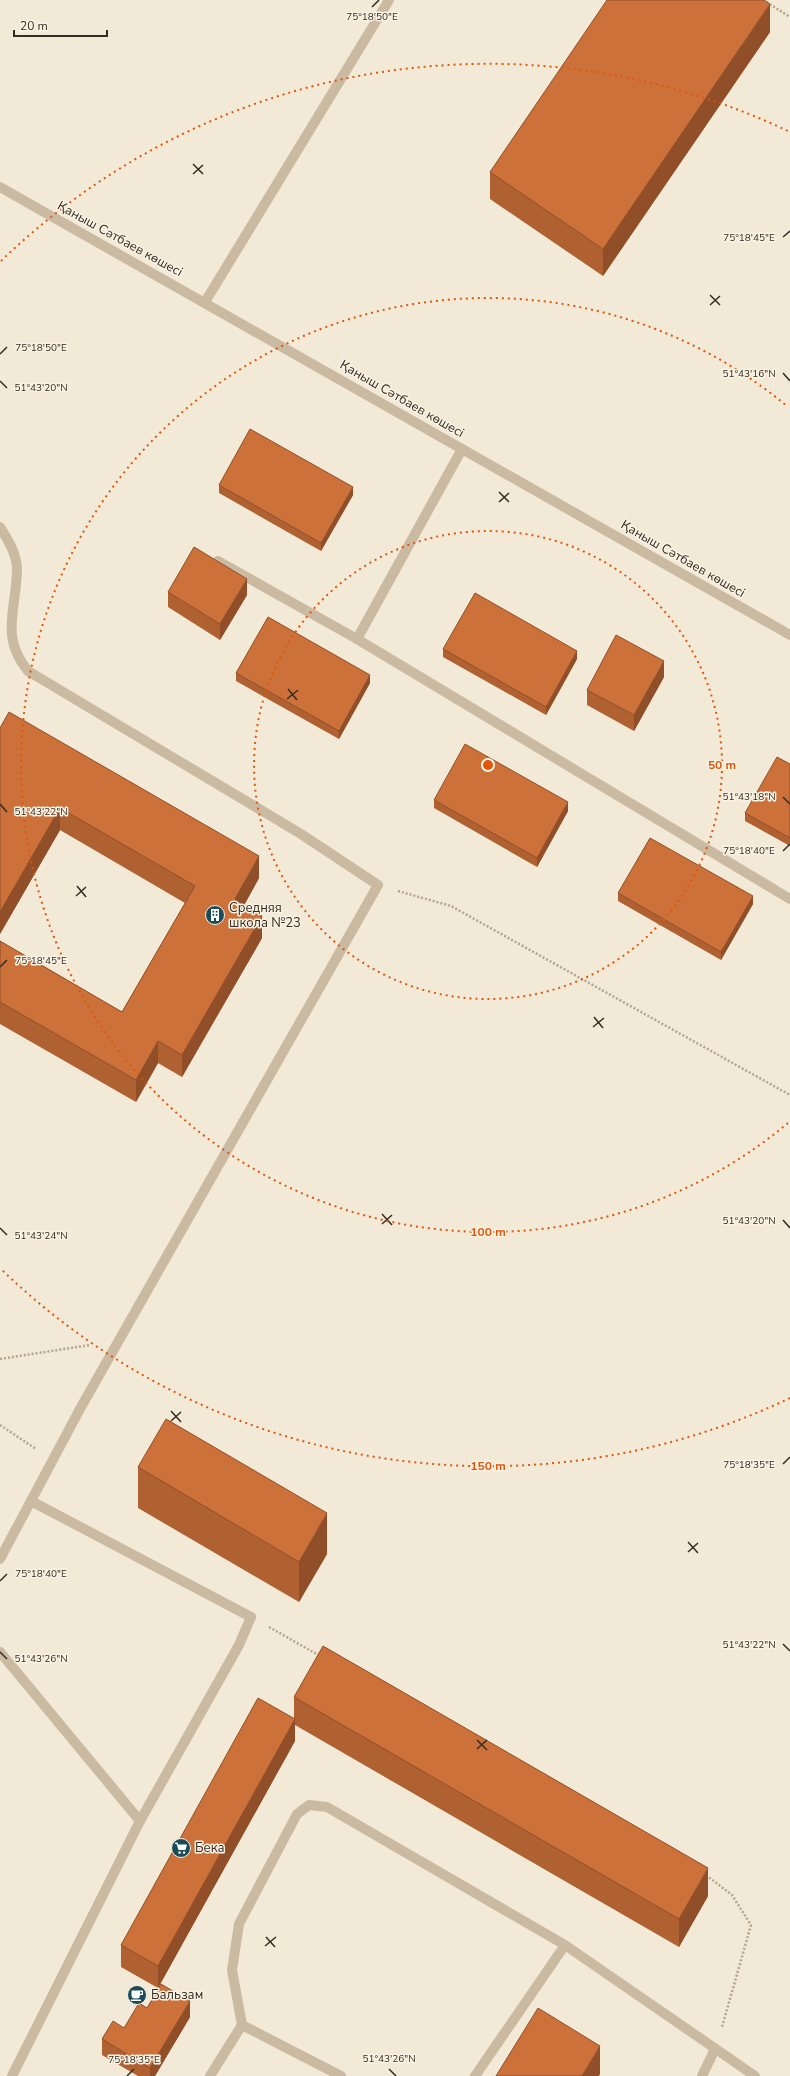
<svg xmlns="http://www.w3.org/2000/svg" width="790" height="2076" viewBox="0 0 790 2076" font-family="'Nunito Sans',sans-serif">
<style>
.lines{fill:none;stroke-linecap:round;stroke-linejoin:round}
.path{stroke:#b6a48c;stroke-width:2.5;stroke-dasharray:2 2;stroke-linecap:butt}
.minor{stroke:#cbbaa2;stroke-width:10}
.wall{fill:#b06132}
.shaded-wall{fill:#904f29}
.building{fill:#cd713a;stroke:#904f29}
.ticks{fill:none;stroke:#352c25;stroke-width:1.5}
.ring{fill:none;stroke:#df570d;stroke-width:2;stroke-dasharray:2 4}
.labels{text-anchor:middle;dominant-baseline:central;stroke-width:3;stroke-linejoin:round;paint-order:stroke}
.street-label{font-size:13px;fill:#352c25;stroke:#faf2e3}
.poi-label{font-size:13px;fill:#352c25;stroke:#faf2e3;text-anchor:start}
.ticks-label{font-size:10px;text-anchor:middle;fill:#352c25;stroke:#faf2e3;stroke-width:3;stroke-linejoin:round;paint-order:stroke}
.centre{fill:#df570d;stroke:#faf2e3;stroke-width:2}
.ring-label{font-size:12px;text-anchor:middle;font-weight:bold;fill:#df570d;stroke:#faf2e3;stroke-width:3;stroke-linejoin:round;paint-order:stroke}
</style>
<rect width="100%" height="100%" fill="#f2e9d7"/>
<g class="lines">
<g class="path">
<polyline points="763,0 790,17"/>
<polyline points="398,891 451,906 790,1095"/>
<polyline points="0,1359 90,1345"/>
<polyline points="0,1425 36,1449"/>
<polyline points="269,1627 320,1656"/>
<polyline points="706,1875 732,1895 751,1925 722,2027"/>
</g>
<g class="minor">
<polyline points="0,187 790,635"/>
<polyline points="205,302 389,0"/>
<path d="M0 527C8 540 17 554 17 570 16 611 0 637 28 671L301 834 378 885 81 1407 0 1559"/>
<polyline points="218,561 357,639 790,899"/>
<polyline points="357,639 462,449"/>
<polyline points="0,1652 140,1821"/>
<polyline points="242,2025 341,2076"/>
<polyline points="12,2076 140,1821 239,1645 251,1617 31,1501"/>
<polyline points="210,2076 242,2025 232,1970 239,1924 297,1814 309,1805 327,1807 565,1945 755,2076"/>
<polyline points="475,2076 565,1945"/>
<polyline points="702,2076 715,2049"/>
</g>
</g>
<g class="wall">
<polygon points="770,32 603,276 490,199 490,172"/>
<polygon points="219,485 353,495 321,551 219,493"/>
<polygon points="168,592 247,595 220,640 168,607"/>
<polygon points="443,649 577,659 546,715 443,657"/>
<polygon points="236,673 370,683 339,739 236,681"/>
<polygon points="664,677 634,731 587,705 587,690"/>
<polygon points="0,728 259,878 244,905 262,938 182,1077 158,1063 136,1102 0,1024 0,941 122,1012 185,903 60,830 0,934"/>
<polygon points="790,764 790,846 745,821 745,813"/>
<polygon points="434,800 568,811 537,867 434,808"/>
<polygon points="618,893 753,904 721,960 618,901"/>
<polygon points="138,1467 327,1554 299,1602 138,1508"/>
<polygon points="294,1697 708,1896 679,1947 295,1725 295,1741 158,1988 121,1967 121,1945 294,1719"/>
<polygon points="147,2008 190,2017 155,2076 138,2076 102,2055 102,2039 124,2028"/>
</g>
<g class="shaded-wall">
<polygon points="770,4 770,32 603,276 603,249"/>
<polygon points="353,487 353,495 321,551 321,543"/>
<polygon points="247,579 247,595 220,640 220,624"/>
<polygon points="577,651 577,659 546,715 546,707"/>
<polygon points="664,661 664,677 634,731 634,715"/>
<polygon points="370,675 370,683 339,739 339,731"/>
<polygon points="568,802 568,811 537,867 537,858"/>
<polygon points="60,808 60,830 0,934 0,912"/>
<polygon points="259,856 259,878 235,922 235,899"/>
<polygon points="753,896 753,904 721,960 721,952"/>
<polygon points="262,916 262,938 182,1077 182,1055"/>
<polygon points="158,1041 158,1063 136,1102 136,1080"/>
<polygon points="327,1513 327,1554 299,1602 299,1562"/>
<polygon points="295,1719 295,1741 158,1988 158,1966"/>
<polygon points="708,1868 708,1896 679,1947 679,1919"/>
<polygon points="190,2001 190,2017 155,2076 150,2076 150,2068"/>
<polygon points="600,2046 600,2074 599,2076 582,2076"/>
</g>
<g class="building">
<polygon points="607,0 764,0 770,4 603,249 490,172"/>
<polygon points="250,429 353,487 321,543 219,485"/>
<polygon points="194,547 247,579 220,624 168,592"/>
<polygon points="475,593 577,651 546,707 443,649"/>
<polygon points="268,617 370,675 339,731 236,673"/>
<polygon points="616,635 664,661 634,715 587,690"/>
<polygon points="9,712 259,856 235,899 262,916 182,1055 158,1041 136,1080 0,1002 0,941 122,1012 195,886 60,808 0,912 0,728"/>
<polygon points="465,744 568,802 537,858 434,800"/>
<polygon points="777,757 790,764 790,838 745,813"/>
<polygon points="650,838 753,896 721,952 618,893"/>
<polygon points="166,1419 327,1513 299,1562 138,1467"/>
<polygon points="323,1646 708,1868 679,1919 294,1697"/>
<polygon points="258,1698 295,1719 158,1966 121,1945"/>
<polygon points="161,1984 190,2001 150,2068 102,2039 113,2021 124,2028 139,2003 147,2008"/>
<polygon points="538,2008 600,2046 582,2076 496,2076"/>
</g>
<path class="ticks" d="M372 7 379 0M193 164 203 174M193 174 203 165M783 237 790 231M710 295 720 305M710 305 720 296M0 354 7 347M783 373 790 381M0 381 7 388M499 492 509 502M499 502 509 493M288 689 297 700M287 699 298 690M783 797 790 804M0 804 7 812M783 851 790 844M77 886 86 897M76 896 86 887M0 967 7 960M594 1017 603 1028M593 1027 604 1018M382 1214 392 1225M783 1220 790 1228M382 1224 392 1215M0 1228 7 1235M171 1411 181 1422M171 1421 181 1412M783 1464 790 1457M688 1542 698 1553M688 1552 698 1543M0 1581 7 1574M783 1644 790 1651M0 1652 7 1659M477 1740 487 1750M477 1749 487 1740M266 1937 275 1947M265 1946 276 1937M389 2069 396 2076M127 2076 134 2069"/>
<g class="ring">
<circle cx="488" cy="765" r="234"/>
<path d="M788 1123A467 467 0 1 1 788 407"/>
<path d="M790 1398A701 701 0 0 1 1 1269M1 261A701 701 0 0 1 790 132"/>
</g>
<defs>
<g id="building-disc" transform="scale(1)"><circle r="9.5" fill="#194b58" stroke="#faf2e3"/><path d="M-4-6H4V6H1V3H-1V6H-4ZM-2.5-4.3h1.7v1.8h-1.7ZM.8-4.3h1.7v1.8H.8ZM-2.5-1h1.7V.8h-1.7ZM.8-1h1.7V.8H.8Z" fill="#fff"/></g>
<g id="supermarket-disc" transform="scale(1)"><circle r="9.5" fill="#194b58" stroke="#faf2e3"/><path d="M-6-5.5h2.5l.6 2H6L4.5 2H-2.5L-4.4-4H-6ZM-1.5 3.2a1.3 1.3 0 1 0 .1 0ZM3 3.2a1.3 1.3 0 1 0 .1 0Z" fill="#fff"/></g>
<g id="cafe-disc" transform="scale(1)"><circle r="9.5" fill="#194b58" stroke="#faf2e3"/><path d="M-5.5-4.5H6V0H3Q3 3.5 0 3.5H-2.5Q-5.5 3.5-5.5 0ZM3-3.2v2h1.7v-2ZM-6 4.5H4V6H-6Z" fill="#fff"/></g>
</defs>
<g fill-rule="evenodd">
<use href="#building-disc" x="215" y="915"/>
<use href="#supermarket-disc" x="181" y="1848"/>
<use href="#cafe-disc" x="137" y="1995"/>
</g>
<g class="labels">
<g class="street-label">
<text transform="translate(120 239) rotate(29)">Қаныш Сәтбаев көшесі</text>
<text transform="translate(402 399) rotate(30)">Қаныш Сәтбаев көшесі</text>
<text transform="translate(683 559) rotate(30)">Қаныш Сәтбаев көшесі</text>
</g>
<g class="poi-label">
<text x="229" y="908">Средняя<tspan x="229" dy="15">школа №23</tspan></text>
<text x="195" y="1848">Бека</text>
<text x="151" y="1995">Бальзам</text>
</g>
</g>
<g class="ticks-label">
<text x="372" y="20">75°18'50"E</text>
<text x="749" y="241">75°18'45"E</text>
<text x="41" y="351">75°18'50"E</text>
<text x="749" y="377">51°43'16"N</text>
<text x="41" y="391">51°43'20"N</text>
<text x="749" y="800">51°43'18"N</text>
<text x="41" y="815">51°43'22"N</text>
<text x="749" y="854">75°18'40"E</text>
<text x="41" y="964">75°18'45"E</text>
<text x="749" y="1224">51°43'20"N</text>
<text x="41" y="1239">51°43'24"N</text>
<text x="749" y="1468">75°18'35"E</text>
<text x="41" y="1577">75°18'40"E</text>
<text x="749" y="1648">51°43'22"N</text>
<text x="41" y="1662">51°43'26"N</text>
<text x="389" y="2062">51°43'26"N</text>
<text x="134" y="2063">75°18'35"E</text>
</g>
<circle cx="488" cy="765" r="6" class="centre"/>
<g class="ring-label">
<text x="722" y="769">50 m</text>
<text x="488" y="1236">100 m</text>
<text x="488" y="1470">150 m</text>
</g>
<path d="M14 30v6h93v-6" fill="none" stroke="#352c25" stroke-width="2"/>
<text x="20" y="30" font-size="12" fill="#352c25" stroke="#faf2e3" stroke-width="3" paint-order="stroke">20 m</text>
</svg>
